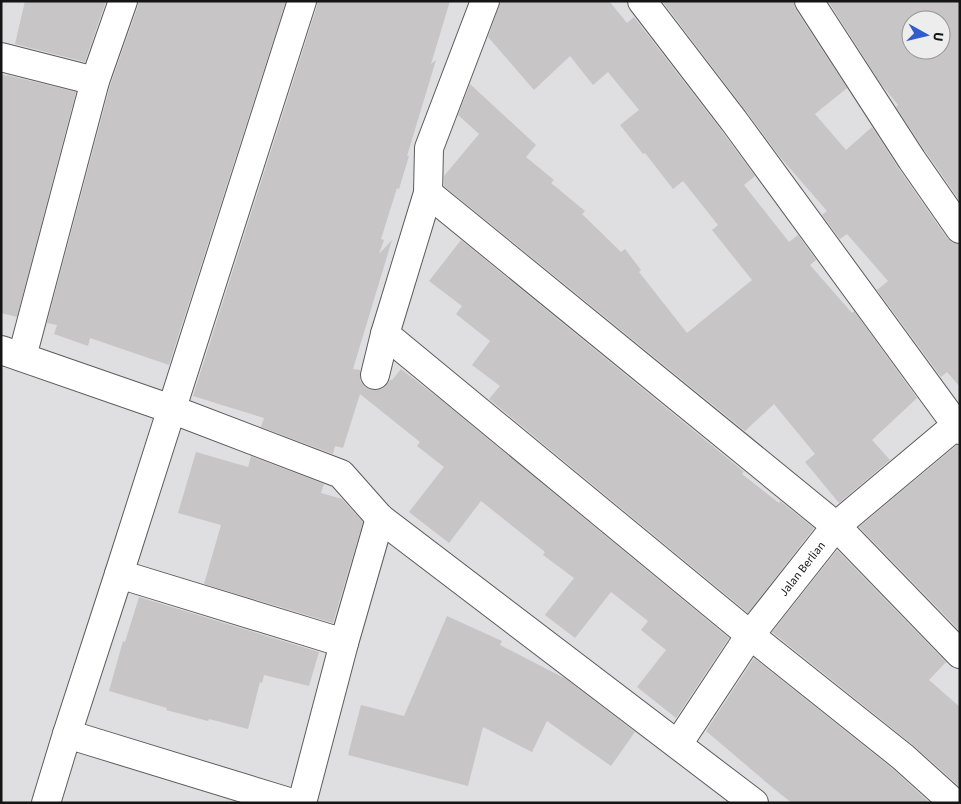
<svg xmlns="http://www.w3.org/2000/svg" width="961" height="804" viewBox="0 0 961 804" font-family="'Source Sans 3',sans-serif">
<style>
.building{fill:#c7c5c5;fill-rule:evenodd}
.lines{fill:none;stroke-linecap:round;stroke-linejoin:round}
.street-casing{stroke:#5c5c5d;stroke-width:30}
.street{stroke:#fff;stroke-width:28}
.labels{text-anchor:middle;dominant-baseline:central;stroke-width:4.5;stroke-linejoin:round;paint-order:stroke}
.street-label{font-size:12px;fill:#151515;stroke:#ededee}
</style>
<rect width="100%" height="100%" fill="#dfdfe1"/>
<g class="building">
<polygon points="25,1 106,1 85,62 15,44"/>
<polygon points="138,1 286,1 169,365 90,338 88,346 54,334 57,325 47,323 110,86 138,6"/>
<polygon points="317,1 450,1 431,64 436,60 407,156 409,156 399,189 397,188 381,239 384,240 379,254 392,240 353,369 360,370 360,380 365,387 372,390 379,390 386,386 390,380 392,380 401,369 441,400 729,638 676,718 637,687 666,650 641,630 648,621 611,592 575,638 545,615 574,578 543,555 545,552 481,501 449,543 409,512 444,467 417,446 420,442 360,394 343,448 335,446 333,454 261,427 264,418 193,396 317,6"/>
<polygon points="502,1 609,1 627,23 634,17 721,130 755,176 744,185 789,242 798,235 816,260 810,265 852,313 854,311 917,398 872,440 890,460 839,503 805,462 815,454 774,404 745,431 444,186 444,176 479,134 458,115 470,84 536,145 526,157 554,180 551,183 585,211 582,214 621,252 625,249 641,270 639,272 687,333 752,280 712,230 718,225 683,181 673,189 645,153 643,154 620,125 639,110 608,72 593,85 570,56 534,90 488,37 500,3"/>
<polygon points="662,1 793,1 796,10 847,88 815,114 846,150 872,127 899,169 947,238 953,243 960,244 960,387 947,372 941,377 877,290 888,281 847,234 840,239 822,215 827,211 780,157 746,111"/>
<path d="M828 1H960V201L925 151 896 107 898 105 881 84ZM911 20H941V50H911Z"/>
<polygon points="1,74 7,76 7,75 76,92 17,317 1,313"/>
<polygon points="461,240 743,471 744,471 742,474 779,503 780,501 814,528 748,613 489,399 500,386 472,365 490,341 456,314 462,306 429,281"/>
<polygon points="957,445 960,445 960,631 859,527"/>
<polygon points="196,452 248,467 251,456 324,484 321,493 342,499 363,522 333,623 204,584 221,525 178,513"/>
<polygon points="837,550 946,662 929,680 960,707 960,787 913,745 772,632"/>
<polygon points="139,597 319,652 309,686 264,675 262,683 260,682 248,729 209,719 208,721 166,710 167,708 109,691 123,641 125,642"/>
<polygon points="447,616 502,641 500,645 566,679 635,732 611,766 547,721 532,752 483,727 468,786 348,755 361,705 404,716"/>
<polygon points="754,658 893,769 930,803 792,803 773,788 706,731"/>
</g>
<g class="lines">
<g class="street-casing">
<g id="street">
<polyline points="642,1 734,121 960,430"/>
<polyline points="809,1 912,160 960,229"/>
<polyline points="1,57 95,81"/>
<polyline points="428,193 836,526 960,654"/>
<polyline points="385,334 750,635 903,757 954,803"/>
<polyline points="1,350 171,409 341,474 380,518 754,803"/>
<polyline points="22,357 95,81 123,1"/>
<polyline points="375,375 385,334 428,193 429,148 485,1"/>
<polyline points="119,574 344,643"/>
<polyline points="67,734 292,803"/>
<path id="s1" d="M678 744 750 635 836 526 960 422"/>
<polyline points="46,803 67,734 119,574 302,1"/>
<polyline points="302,803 344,643 380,518"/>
</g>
</g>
<use href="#street" class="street"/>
</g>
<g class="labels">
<g class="street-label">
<text stroke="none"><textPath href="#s1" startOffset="215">Jalan Berlian</textPath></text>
</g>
</g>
<rect width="961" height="804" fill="none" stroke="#151515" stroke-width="5"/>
<g transform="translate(926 35) rotate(98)"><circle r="24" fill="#ededee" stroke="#979797"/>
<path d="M0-4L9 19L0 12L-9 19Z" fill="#315ccc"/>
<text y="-8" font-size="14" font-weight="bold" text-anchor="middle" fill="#151515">U</text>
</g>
</svg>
